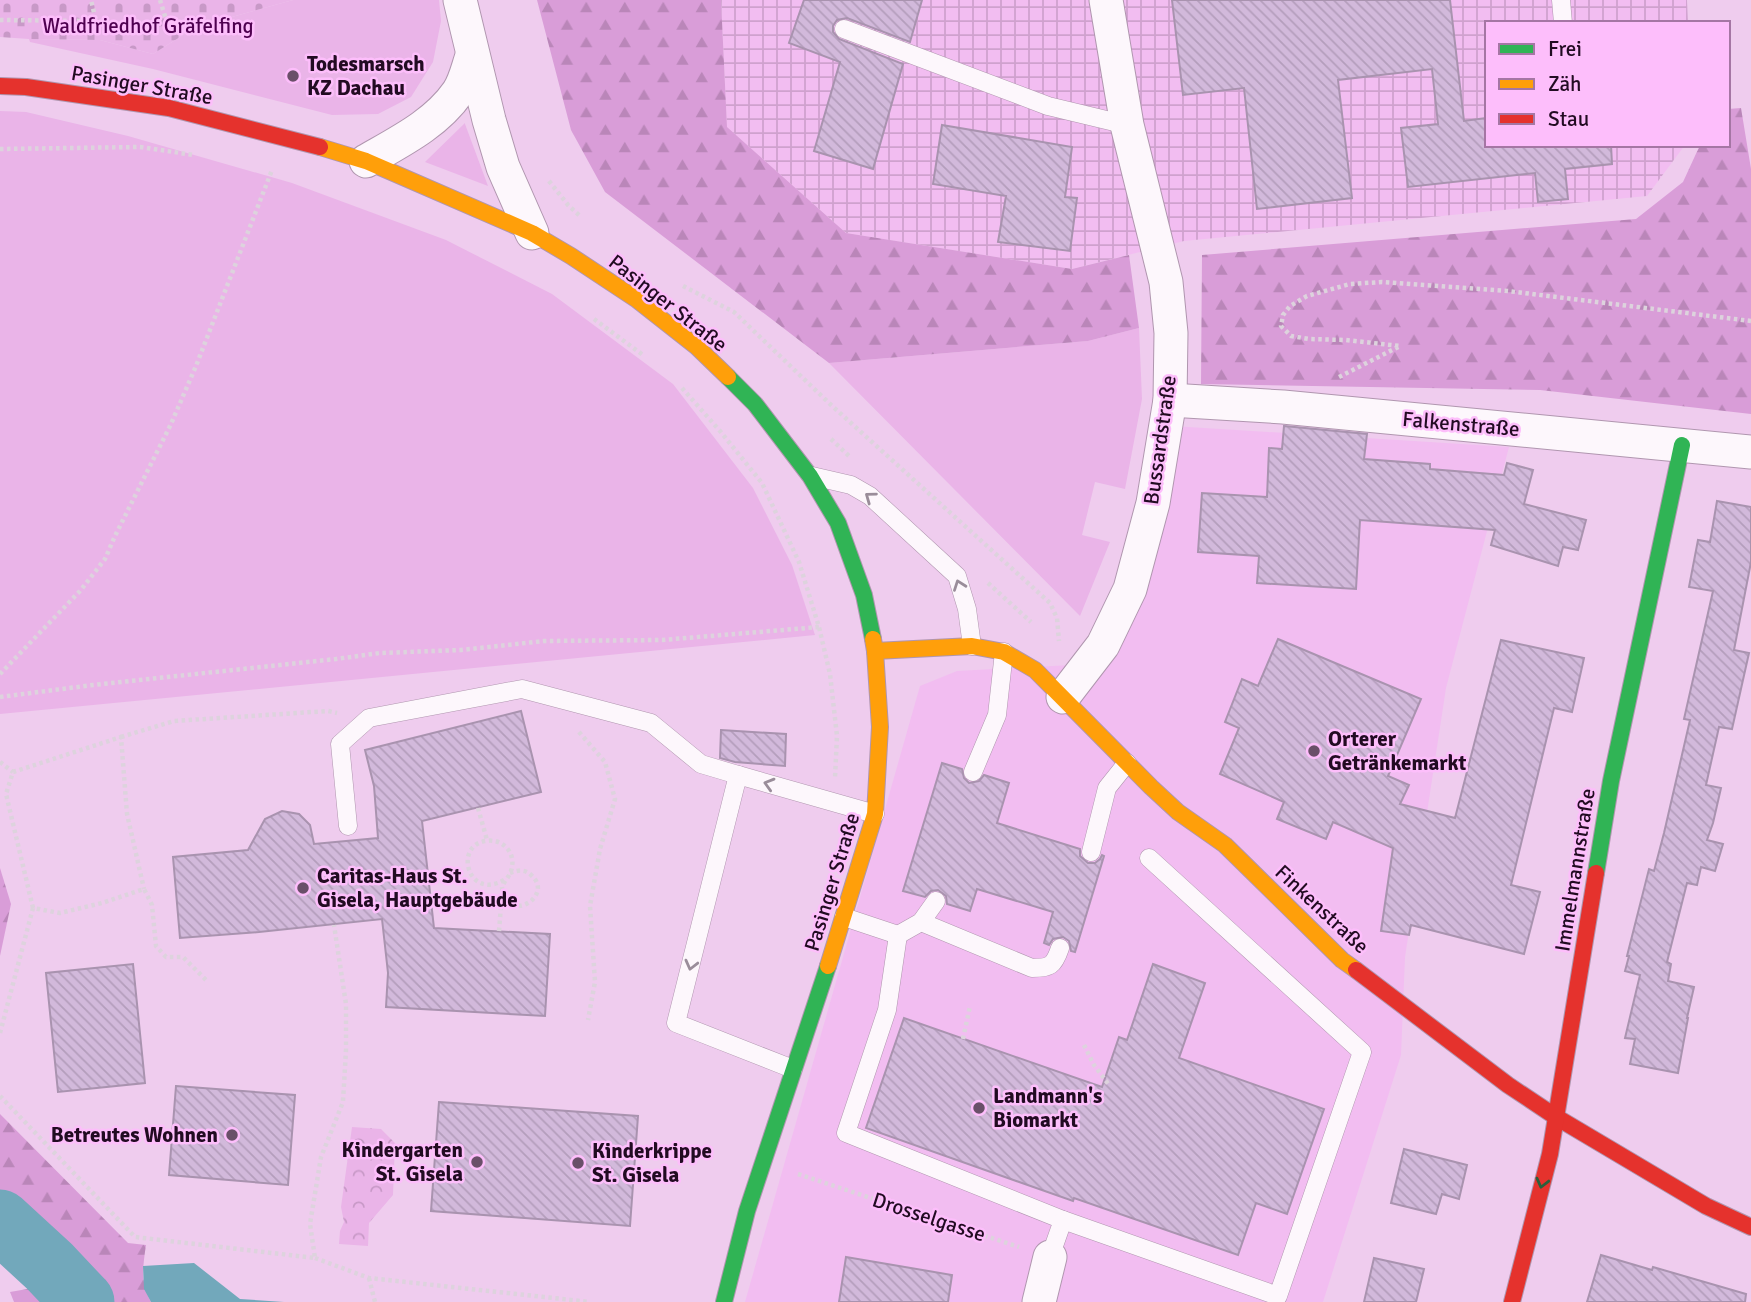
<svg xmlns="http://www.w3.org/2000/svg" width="1751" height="1302" viewBox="0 0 1751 1302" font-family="Signika,sans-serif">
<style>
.built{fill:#f2bdf1}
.industrial{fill:url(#industrial-grid)}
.green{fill:#eab4e8}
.forest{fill:url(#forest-firs)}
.cemetery{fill:url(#cemetery-stones)}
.park{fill:url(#park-crowns)}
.water{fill:#72a8bb}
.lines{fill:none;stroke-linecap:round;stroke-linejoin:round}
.river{stroke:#72a8bb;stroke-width:63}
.building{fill:url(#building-back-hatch);stroke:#a993af;stroke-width:2}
.lane-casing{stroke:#b096af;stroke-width:19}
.street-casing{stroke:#b096af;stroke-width:35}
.fast-casing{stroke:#b096af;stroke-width:18}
.slow-casing{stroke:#b096af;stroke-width:18}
.jam-casing{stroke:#b096af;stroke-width:18}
.path{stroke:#ddd3dd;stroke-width:4.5;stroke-dasharray:3.5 3.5;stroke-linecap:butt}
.lane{stroke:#fdf7fc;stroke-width:18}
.street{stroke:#fdf7fc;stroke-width:33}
.fast{stroke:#30b455;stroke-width:16}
.slow{stroke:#ff9f0a;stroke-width:16}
.jam{stroke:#e5322d;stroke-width:16}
.oneway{stroke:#9a8d9a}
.oneway2{stroke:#29603c}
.poi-dot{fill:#6a4f69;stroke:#fdbefb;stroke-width:2.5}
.labels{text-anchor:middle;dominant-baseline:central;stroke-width:5;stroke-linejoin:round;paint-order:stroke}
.park-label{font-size:21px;fill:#4f0050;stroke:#fdbefb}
.poi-label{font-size:21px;font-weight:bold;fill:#220b22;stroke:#fdbefb;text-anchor:start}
.street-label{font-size:21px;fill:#220b22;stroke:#fdbefb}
</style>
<defs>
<pattern id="industrial-grid" width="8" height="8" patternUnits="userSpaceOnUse" patternTransform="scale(1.75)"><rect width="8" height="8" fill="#f2bdf1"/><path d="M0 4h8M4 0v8" fill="none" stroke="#cfa1ce"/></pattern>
<pattern id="forest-firs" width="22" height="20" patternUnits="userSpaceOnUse" patternTransform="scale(1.75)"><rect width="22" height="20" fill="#d99dd8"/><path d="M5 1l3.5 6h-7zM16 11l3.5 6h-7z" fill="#ba86b9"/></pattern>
<pattern id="cemetery-stones" width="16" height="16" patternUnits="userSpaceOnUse" patternTransform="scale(1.75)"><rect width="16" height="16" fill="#eab4e8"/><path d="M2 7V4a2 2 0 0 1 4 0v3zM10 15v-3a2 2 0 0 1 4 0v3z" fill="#c899c7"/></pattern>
<pattern id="park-crowns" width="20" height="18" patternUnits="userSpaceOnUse" patternTransform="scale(1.75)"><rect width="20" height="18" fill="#eab4e8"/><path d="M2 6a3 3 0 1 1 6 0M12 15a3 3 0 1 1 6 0" fill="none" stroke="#c899c7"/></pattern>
<pattern id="building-back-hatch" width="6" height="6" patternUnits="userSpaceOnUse" patternTransform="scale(1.75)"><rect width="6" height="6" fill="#d2b9db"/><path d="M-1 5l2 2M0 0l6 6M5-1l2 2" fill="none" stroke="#b49ebc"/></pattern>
</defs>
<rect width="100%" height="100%" fill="#efccee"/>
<polygon class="built" points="1156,425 1509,447 1446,688 1405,957 1401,1055 1323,1302 745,1302 920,686 957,671 1071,665 1109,605"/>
<polygon class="industrial" points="721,0 1687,0 1688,23 1487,23 1487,145 1685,145 1647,196 1184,241 1072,269 846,233 727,127"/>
<g class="green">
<polygon points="293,0 439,0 441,21 433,62 411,97 378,114 332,115 153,69 30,42 29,39 100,40 153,54 196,27"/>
<polygon points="0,111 26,112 128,136 292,183 446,240 552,294 673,384 753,488 792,565 815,635 0,714"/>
<polygon points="465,123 465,124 488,186 425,162"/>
<polygon points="1139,328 1142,399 1125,489 1095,482 1082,535 1110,542 1080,616 829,363 1088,341"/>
</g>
<g class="forest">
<polygon points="537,0 721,0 727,127 846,233 1072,269 1129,255 1139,328 1088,341 829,363 605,192 571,130"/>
<polygon points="1741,108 1751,169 1751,414 1540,390 1201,384 1202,255 1636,219 1683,182 1700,145 1728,145 1728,109"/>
<polygon points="0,868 11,904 0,956"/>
<path d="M0 1114 128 1243 146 1245C143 1266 140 1282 151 1302H93L0 1202Z"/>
<polygon points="50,1285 67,1302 14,1302 10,1292"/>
</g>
<polygon class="cemetery" points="0,0 293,0 196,27 153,54 100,40 29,39 0,37"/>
<polygon class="park" points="352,1127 381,1129 395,1143 393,1195 369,1223 368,1246 339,1244 340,1231 344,1222 341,1207"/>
<polygon class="water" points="194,1263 240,1299 284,1302 151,1302 144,1289 143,1266"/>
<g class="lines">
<polyline class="river" points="0,1221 49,1266 83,1302"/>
</g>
<g class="building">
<polygon points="804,0 922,0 910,42 847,18 837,20 833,26 833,32 839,39 903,64 873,169 814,151 840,62 789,43"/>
<polygon points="1172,0 1450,0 1464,121 1487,118 1487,145 1611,145 1612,164 1565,169 1568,199 1538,202 1535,173 1408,187 1401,128 1438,124 1432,69 1338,80 1352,198 1257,209 1244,88 1183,95"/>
<polygon points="942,125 1072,147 1065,197 1077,198 1070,251 998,242 1006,196 933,184"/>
<polygon points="1284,426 1367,434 1364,459 1430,464 1430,469 1504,475 1507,463 1533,470 1524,504 1586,520 1578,550 1563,547 1558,566 1491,545 1495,530 1360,520 1356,589 1257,583 1259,556 1198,552 1202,493 1267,497 1269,448 1282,449"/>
<polygon points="1717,501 1751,507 1751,562 1734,650 1749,653 1732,729 1719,727 1706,785 1721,788 1713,823 1707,840 1723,844 1715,871 1701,867 1697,885 1687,883 1667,962 1671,964 1668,981 1694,987 1687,1018 1688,1018 1678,1073 1630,1064 1635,1039 1625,1038 1640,975 1625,971 1629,956 1627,956 1649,869 1654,871 1664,833 1690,720 1684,719 1713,591 1689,587 1698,540 1710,542"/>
<polygon points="1278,639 1421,699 1388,776 1409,785 1400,804 1455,818 1501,640 1584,658 1572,712 1554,708 1511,885 1540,892 1524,954 1411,925 1409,935 1381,931 1393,848 1333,822 1326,839 1277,819 1284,802 1220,774 1239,728 1225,722 1242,679 1258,686"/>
<polygon points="521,711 541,792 422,821 434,928 550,934 545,1016 386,1007 388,973 382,919 259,932 180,938 173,857 248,850 265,819 282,811 299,814 310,825 314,844 378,838 374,786 365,750"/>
<polygon points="721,730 786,734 785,766 735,762 720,758"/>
<polygon points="942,763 962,769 964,778 969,783 979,781 984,775 1009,783 997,823 1080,849 1080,856 1088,863 1095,863 1100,859 1102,855 1104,856 1075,952 1071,951 1069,941 1063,937 1053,939 1049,945 1044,943 1053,912 977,889 970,911 947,904 946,896 938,890 931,891 925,897 903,891"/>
<polygon points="133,964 145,1083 58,1092 46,973"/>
<polygon points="1153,964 1205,983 1179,1058 1324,1109 1287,1214 1256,1203 1238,1255 1074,1198 1073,1201 866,1128 904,1018 1102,1087 1119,1037 1127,1040"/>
<polygon points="176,1086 295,1095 288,1185 169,1175"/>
<polygon points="439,1102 638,1116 630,1226 431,1211"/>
<polygon points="1404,1149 1467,1165 1459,1199 1442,1194 1436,1214 1391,1203"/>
<polygon points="1601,1255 1652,1270 1653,1267 1746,1294 1745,1302 1587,1302"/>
<polygon points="846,1257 952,1275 948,1302 839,1302"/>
<polygon points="1374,1258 1424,1269 1416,1302 1364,1302"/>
</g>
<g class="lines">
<g class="lane-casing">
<g id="lane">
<polyline points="1561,0 1563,23"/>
<polyline points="844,29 1048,106 1127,125"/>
<polyline points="812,476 851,485 870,496 957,576 967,609 972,646"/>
<polyline points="973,772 997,715 1004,652"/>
<polyline points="348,826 340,744 369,718 522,689 651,723 701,764 738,775"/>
<polyline points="1091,852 1107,788 1127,763"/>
<polyline points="844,917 898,935 887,1010 846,1133 1063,1220 1050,1257"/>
<path d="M921 922 1032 968C1050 968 1054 966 1060 948"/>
<polyline points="898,935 921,922 936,901"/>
<polyline points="793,1069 676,1023 738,775 875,814"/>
<polyline points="1063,1220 1278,1296 1362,1052 1149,858"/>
</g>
</g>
<g class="street-casing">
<g id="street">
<polyline points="460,0 489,120 503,167 532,233"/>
<path d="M366 161C399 142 436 124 458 92 465 82 468 67 472 56"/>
<polyline points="1170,400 1283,407 1751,452"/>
<polyline points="1063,697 1103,645 1130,589 1153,503 1170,400 1171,333 1166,282 1127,125 1106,0"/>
<polyline points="1039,1302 1050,1257"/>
</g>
</g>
<g class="fast-casing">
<g id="fast">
<polyline points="728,377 755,404 810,476 838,523 864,595 873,639"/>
<polyline points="1596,873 1611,781 1682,445"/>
<polyline points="724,1302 747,1211 828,966"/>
</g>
</g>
<g class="slow-casing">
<g id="slow">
<polyline points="320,147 366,161 532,233 571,256 636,299 697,347 728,377"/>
<polyline points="875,651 972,646 1004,652 1035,670 1151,787 1178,812 1225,845 1342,960 1356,970"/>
<polyline points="828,966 875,814 880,727 875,651 873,639"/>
</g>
</g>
<g class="jam-casing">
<g id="jam">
<polyline points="0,86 26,87 169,108 320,147"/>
<polyline points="1356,970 1508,1085 1556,1117 1706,1206 1751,1227"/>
<polyline points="1512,1302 1550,1154 1596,873"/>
</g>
</g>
<g class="path">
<polyline points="160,0 169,29"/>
<polyline points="0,20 96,21 91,0"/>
<polyline points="0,149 140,147 194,155"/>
<polyline points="549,181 568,205 580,216"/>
<polyline points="683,286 734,312 830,404 1050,603 1057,618 1059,641"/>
<polyline points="594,319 643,355"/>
<polyline points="1339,377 1400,346 1346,340 1309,339 1291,336 1281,326 1283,315 1290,306 1307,296 1350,284 1382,282 1508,291 1751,321"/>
<polyline points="682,388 720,431 762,483 799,562 819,627 830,674 837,736 835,778"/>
<polyline points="831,439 850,457"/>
<polyline points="988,583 1031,622"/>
<polyline points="0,674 80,591 105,559 115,536 171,424 196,366 272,170"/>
<polyline points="0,697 93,685 336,659 380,653 461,650 544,641 662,640 819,627"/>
<polyline points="579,732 605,762 615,799 600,849 590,906 595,982 588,1020"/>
<polyline points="121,737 174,721 328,711 337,713"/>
<polyline points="0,762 13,772"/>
<polyline points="478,808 487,840"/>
<path d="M504 880C468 901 453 845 486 841 502 838 515 852 512 867 511 875 505 880 502 887 505 926 556 896 531 875 525 869 518 870 510 873"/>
<polyline points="33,908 6,794 13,772 121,737 127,814 144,889"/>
<polyline points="499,931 502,894"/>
<polyline points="0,1033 33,908 60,913 102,903 144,889 152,905 156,946 166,957 183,957 208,982"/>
<polyline points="963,1039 970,1006"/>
<polyline points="1084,1045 1094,1065 1109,1085"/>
<polyline points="0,1096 135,1237 315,1258 310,1224 321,1157 343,1102 346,1050 346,1004 334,925"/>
<polyline points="798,1174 1019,1247"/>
<polyline points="315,1258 369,1278 590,1302"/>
<polyline points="369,1278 375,1302"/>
</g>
<use href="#lane" class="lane"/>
<use href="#street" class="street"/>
<use href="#fast" class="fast"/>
<use href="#slow" class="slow"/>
<use href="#jam" class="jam"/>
</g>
<defs><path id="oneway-chevron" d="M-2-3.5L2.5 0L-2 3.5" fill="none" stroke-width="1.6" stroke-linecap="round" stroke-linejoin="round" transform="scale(1.75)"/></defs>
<g class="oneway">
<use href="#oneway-chevron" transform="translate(870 497) rotate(-144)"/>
<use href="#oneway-chevron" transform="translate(959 585) rotate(-110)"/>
<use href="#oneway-chevron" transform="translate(769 784) rotate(-164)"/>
<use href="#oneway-chevron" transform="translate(691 965) rotate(104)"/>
</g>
<use class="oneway2" href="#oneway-chevron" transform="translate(1542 1183) rotate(104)"/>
<g class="poi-dot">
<circle cx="293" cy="76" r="7"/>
<circle cx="1314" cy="751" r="7"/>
<circle cx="303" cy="888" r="7"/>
<circle cx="979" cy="1108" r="7"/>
<circle cx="232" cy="1135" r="7"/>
<circle cx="477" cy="1162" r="7"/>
<circle cx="578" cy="1163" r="7"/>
</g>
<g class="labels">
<g class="park-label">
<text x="148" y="26">Waldfriedhof Gräfelfing</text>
</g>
<g class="poi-label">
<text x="307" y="64">Todesmarsch<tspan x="307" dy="24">KZ Dachau</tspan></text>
<text x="1328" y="739">Orterer<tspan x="1328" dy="24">Getränkemarkt</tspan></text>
<text x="317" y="876">Caritas-Haus St.<tspan x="317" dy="24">Gisela, Hauptgebäude</tspan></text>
<text x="993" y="1096">Landmann's<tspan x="993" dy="24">Biomarkt</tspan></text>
<text x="218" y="1135" text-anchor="end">Betreutes Wohnen</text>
<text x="463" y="1150" text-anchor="end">Kindergarten<tspan x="463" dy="24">St. Gisela</tspan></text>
<text x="592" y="1151">Kinderkrippe<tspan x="592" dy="24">St. Gisela</tspan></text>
</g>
<g class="street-label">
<text transform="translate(142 85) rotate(10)">Pasinger Straße</text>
<text transform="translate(668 303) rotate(38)">Pasinger Straße</text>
<text transform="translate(1461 424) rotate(5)">Falkenstraße</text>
<text transform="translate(1160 440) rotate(-82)">Bussardstraße</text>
<text transform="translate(1575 870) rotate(-81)">Immelmannstraße</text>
<text transform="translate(832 882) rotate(-73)">Pasinger Straße</text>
<text transform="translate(1322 909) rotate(43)">Finkenstraße</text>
<text transform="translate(929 1217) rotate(18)">Drosselgasse</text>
</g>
</g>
<rect x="1485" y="21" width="245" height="126" fill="#fdbefb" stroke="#a576a4" stroke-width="2"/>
<rect x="1499" y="44" width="35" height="10" fill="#30b455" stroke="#a576a4" stroke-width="2"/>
<text x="1548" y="56" font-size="21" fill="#220b22">Frei</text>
<rect x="1499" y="79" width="35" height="10" fill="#ff9f0a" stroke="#a576a4" stroke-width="2"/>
<text x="1548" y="91" font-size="21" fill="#220b22">Zäh</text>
<rect x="1499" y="114" width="35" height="10" fill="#e5322d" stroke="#a576a4" stroke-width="2"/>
<text x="1548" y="126" font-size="21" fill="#220b22">Stau</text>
</svg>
